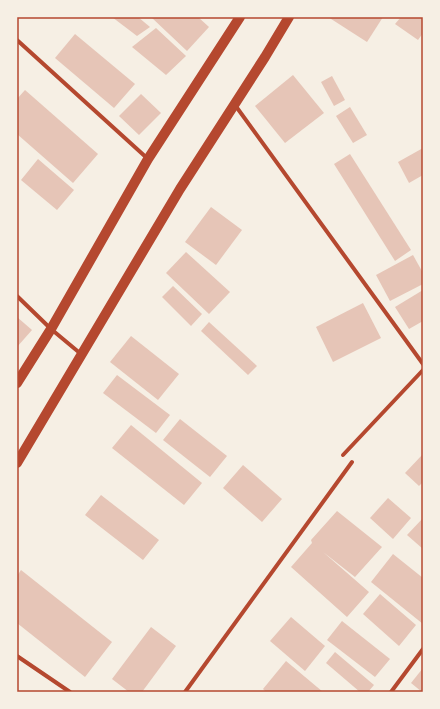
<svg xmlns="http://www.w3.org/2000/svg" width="440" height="709" viewBox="0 0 440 709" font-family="'Varela Round',sans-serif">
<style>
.building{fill:#e6c5b7}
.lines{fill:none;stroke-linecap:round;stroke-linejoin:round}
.minor{stroke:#b5482f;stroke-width:4}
.primary{stroke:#b5482f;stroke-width:10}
.neatline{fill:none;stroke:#b5482f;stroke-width:1.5}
</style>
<rect width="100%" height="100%" fill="#f6efe4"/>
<g class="building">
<polygon points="112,17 138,17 150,27 137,36"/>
<polygon points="151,17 198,17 209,27 187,51"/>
<polygon points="328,17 383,17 367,42"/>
<polygon points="401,17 423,17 423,33 418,40 395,24"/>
<polygon points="156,28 186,56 166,75 132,47"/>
<polygon points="75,34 135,84 114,108 55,58"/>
<polygon points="293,75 324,113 285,143 255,106"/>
<polygon points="332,76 345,100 334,106 321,82"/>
<polygon points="25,90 98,154 73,183 17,134 17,99"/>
<polygon points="141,94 161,113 139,135 119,116"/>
<polygon points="350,107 367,135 353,143 336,116"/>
<polygon points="423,148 423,175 409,183 398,162"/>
<polygon points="350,154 411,250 395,261 334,164"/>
<polygon points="38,159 74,190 57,210 21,180"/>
<polygon points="211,207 242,230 216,265 185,242"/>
<polygon points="186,252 230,292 209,314 166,273"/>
<polygon points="413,255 423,273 423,284 390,301 376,275"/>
<polygon points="173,286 202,314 191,326 162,297"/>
<polygon points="423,290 423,321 409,329 395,307"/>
<polygon points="363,303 381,338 333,362 316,327"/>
<polygon points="17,317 32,330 17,347"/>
<polygon points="209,322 257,366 248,375 201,331"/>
<polygon points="131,336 179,374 158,400 110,362"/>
<polygon points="117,375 170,415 156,433 103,393"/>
<polygon points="180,419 227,456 210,477 163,440"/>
<polygon points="131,425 202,483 184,505 112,448"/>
<polygon points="423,454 423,482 419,486 405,473"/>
<polygon points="243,465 282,499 262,522 223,488"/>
<polygon points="101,495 159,540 143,560 85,515"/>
<polygon points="388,498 411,518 393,539 370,518"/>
<polygon points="337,511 382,547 355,577 323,552 369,592 347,617 291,567 312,543 311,540"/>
<polygon points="423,518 423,549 407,535"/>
<polygon points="393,554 423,578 423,624 371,582"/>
<polygon points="21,570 112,642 85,677 17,623 17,576"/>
<polygon points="380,594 416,625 399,646 363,614"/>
<polygon points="291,617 325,646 305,671 270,641"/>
<polygon points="342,621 390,659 375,677 327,640"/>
<polygon points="151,627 176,646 142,692 129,692 112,679"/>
<polygon points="335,652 374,685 368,692 360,692 326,663"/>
<polygon points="286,661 323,692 266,692 263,689"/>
<polygon points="423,668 423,692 422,692 411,683"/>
</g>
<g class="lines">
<g class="minor">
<polyline points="17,40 148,159"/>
<polyline points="235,105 423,364"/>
<polyline points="17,296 51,329 81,354"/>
<polyline points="343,455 423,370"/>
<polyline points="17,656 70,692"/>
<polyline points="185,692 352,462"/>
<polyline points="391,692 423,649"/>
</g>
<g class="primary">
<polyline points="17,383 51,329 148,159 240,17"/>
<polyline points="17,463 180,189 265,57 289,17"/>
</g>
</g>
<rect width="440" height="709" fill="none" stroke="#f6efe4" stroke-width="36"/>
<rect x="18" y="18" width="404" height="673" class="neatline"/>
</svg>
